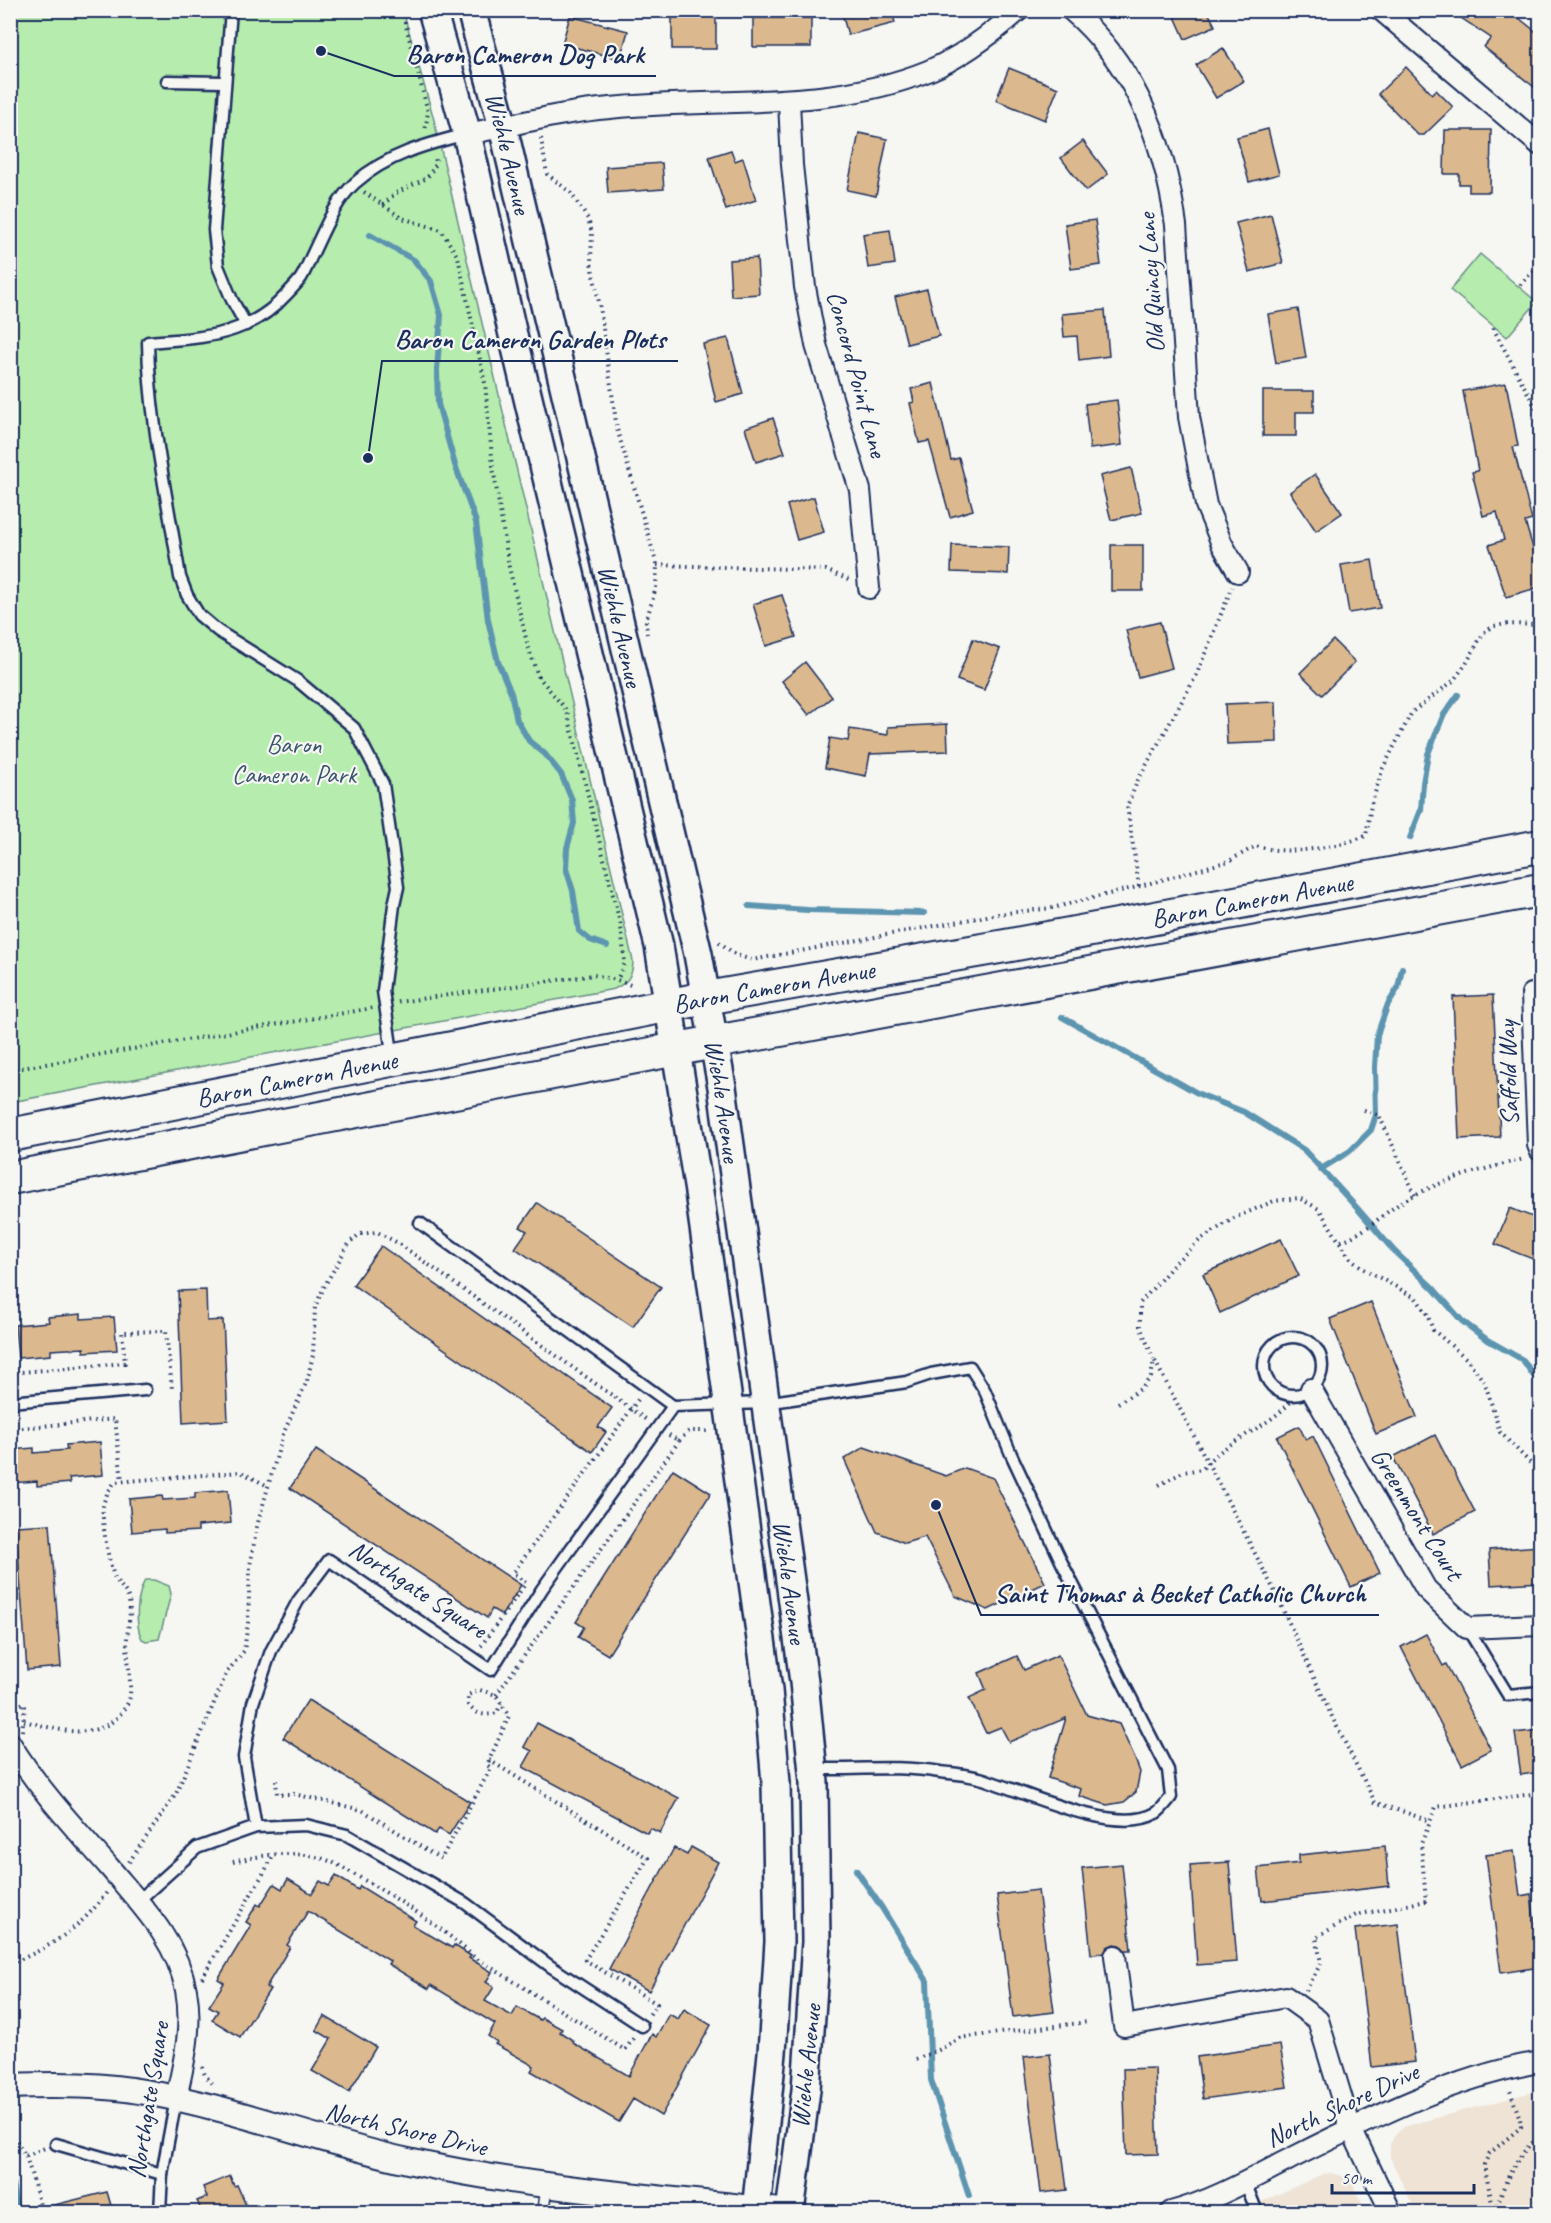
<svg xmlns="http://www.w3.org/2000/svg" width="1551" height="2223" viewBox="0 0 1551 2223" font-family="Caveat,sans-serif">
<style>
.built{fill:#eee3d4}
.green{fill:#b6ecae;stroke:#688e86;stroke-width:1.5}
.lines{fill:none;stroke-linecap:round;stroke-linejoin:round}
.stream{stroke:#5d95b0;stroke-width:6}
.building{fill:#dbb88d;stroke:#1b2f5e;stroke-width:1.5}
.service-casing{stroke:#1b2f5e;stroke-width:15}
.minor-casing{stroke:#1b2f5e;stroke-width:24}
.tertiary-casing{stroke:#1b2f5e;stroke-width:28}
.secondary-casing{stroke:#1b2f5e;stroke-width:32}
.primary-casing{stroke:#1b2f5e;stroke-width:36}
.path{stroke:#1b2f5e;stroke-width:4;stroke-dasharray:1.5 4.5;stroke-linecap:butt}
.service{stroke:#f6f6f2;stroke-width:10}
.minor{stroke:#f6f6f2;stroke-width:20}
.tertiary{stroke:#f6f6f2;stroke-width:24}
.secondary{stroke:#f6f6f2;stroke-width:27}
.primary{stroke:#f6f6f2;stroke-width:32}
.labels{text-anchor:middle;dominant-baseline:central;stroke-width:4.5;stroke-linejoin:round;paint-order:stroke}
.street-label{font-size:26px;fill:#1b2f5e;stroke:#f6f6f2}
.park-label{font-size:26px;fill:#3a556e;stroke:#f6f6f2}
.leader{fill:none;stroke:#1b2f5e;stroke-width:2}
.callout-dot{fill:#1b2f5e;stroke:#f6f6f2;stroke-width:2}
.callout-label{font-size:27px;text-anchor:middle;font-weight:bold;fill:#1b2f5e;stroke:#f6f6f2;stroke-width:4.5;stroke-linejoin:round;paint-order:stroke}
</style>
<rect width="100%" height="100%" fill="#f6f6f2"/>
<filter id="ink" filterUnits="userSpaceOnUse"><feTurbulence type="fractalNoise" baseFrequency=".0167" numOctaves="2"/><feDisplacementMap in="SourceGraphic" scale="12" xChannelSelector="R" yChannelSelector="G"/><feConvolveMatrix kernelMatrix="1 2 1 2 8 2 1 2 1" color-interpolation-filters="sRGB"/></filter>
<g filter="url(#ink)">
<g class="built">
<polygon points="1540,2090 1540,2212 1416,2212 1390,2157 1390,2144 1396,2134 1404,2127 1417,2123"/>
<polygon points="1331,2173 1345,2177 1353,2185 1366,2212 1240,2212 1318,2176"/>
</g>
<g class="green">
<path d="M10 11H403L433 116 633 961C633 976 627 983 614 989L11 1102Z"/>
<polygon points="1480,254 1537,302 1507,337 1450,290"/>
<path d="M145 1580H154L169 1586 171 1594 159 1639 146 1641 142 1639C134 1624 137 1595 145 1580Z"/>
</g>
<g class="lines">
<g class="stream">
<polyline points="370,235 414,260 431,281 441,315 437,370 438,404 455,465 476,522 488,620 498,662 511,693 517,720 529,741 545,754 561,774 572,800 574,823 567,848 566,868 573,891 579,931 590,940 607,946"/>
<polyline points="1410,838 1421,810 1423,783 1428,754 1443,716 1458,695"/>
<polyline points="749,906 808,910 924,913"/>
<polyline points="1062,1017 1199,1094 1244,1112 1304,1150 1357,1208 1394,1251 1433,1288 1462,1321 1486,1339 1523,1360 1540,1385"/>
<polyline points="1321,1169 1350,1151 1371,1130 1376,1115 1375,1067 1377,1035 1388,1004 1398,988 1402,968"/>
<polyline points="856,1870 882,1908 927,1981 931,2080 969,2196"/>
<polyline points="10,2171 17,2212"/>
</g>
</g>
<g class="building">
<polygon points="841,10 892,10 895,23 848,35"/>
<polygon points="1172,10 1207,10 1215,26 1185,39"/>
<polygon points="1449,10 1509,10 1540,35 1540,78 1534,87 1484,47 1491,38"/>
<rect x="672" y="15" width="44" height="34"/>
<polygon points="570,16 628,31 620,59 562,44"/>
<rect x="753" y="18" width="58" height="29"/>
<polygon points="1223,48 1244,81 1216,98 1196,65"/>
<polygon points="1406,67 1432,94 1436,90 1453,107 1424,135 1418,135 1378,94"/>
<polygon points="1009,68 1058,88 1045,120 996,100"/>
<polygon points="1268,129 1279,174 1249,182 1237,137"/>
<polygon points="1445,130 1491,130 1490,192 1469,192 1469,184 1459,184 1459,174 1444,174"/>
<polygon points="859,133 887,139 876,196 847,190"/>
<polygon points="1083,141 1108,174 1086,191 1061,158"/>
<polygon points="731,150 735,161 743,158 756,200 726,210 709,157"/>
<polygon points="662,163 664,189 608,193 606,167"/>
<polygon points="1271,214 1283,263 1249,272 1236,223"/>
<polygon points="1095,220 1101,265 1071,269 1065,224"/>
<polygon points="890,230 895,264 868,268 863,234"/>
<polygon points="757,258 759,294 731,296 729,260"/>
<polygon points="927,289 939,336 907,344 895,297"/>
<polygon points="1298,309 1306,358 1276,363 1268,314"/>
<polygon points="1105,310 1109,356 1079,360 1077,336 1064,337 1062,314"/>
<polygon points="728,338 743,394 716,402 703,344"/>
<polygon points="933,383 951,460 959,458 973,510 950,517 929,441 919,443 910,403 914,402 911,389"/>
<polygon points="1506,383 1518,446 1513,447 1532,520 1525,522 1540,570 1540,587 1506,597 1489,545 1504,540 1497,512 1483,516 1472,472 1478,471 1463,391"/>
<polygon points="1263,391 1314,391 1314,412 1296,412 1296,436 1263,436"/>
<polygon points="1117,400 1122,445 1090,449 1085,404"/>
<polygon points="773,418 785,453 756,462 745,428"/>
<polygon points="1131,468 1142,513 1111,520 1100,476"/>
<polygon points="1315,474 1342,513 1316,531 1290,492"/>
<polygon points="814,497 824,532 797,540 787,505"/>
<polygon points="952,545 1009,547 1008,574 951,572"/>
<rect x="1111" y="545" width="32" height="46"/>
<polygon points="1372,560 1380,608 1349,613 1341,565"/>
<polygon points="782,595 796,637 766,646 753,604"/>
<polygon points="1160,622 1172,668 1138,677 1126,630"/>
<polygon points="973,639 1000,649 984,690 957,680"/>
<polygon points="1333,640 1355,662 1322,695 1300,673"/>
<polygon points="805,662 832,697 809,715 782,681"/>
<polygon points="1276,702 1277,742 1227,744 1225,704"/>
<polygon points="947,724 948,751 870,754 866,776 825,768 830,738 848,741 850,729 888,735 888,727"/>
<polygon points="1493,995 1500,1137 1459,1139 1453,997"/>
<polygon points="537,1203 661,1287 633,1327 515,1248 527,1231 520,1227"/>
<polygon points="1510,1208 1540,1220 1540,1262 1495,1244"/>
<polygon points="1281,1239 1299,1276 1220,1313 1203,1274"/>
<polygon points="381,1246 612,1408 598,1427 606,1432 592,1452 353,1285"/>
<polygon points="206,1290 207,1321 223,1320 228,1420 183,1423 178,1291"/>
<polygon points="1371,1302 1417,1417 1376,1434 1330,1319"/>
<polygon points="81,1314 81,1319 114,1317 117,1350 84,1352 84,1348 51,1350 51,1355 18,1358 15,1325 49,1322 48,1317"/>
<polygon points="1299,1426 1306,1440 1313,1436 1380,1573 1351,1587 1277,1437"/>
<polygon points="1435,1435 1475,1512 1433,1534 1393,1457"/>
<polygon points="100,1442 103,1475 69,1478 70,1483 37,1486 37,1481 10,1483 10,1450 34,1448 34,1453 67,1450 66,1445"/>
<polygon points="864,1447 946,1476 965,1468 993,1478 1045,1583 988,1610 955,1596 925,1537 905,1543 877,1532 844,1459"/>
<polygon points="316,1450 521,1585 502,1615 492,1609 487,1618 290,1488"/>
<polygon points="673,1469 711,1493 608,1655 578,1637 584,1627 576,1622"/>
<polygon points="228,1490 231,1523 198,1526 198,1531 165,1533 165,1529 132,1532 129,1499 162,1496 163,1500 195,1498 195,1493"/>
<polygon points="50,1524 61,1667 27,1670 16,1526"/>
<polygon points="1540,1546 1540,1582 1491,1585 1489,1550"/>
<polygon points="1426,1634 1443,1666 1446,1664 1491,1750 1462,1765 1401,1647"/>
<polygon points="1058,1655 1087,1715 1119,1724 1135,1759 1140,1772 1136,1792 1124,1802 1107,1805 1079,1796 1081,1789 1048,1778 1066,1718 1009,1742 1001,1727 986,1733 969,1698 986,1690 979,1673 1017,1656 1024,1670"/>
<polygon points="308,1700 470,1802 449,1835 439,1829 435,1834 283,1738"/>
<polygon points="537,1723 679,1798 660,1833 650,1828 647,1833 523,1767 532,1751 524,1747"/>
<polygon points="1540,1730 1540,1772 1521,1775 1515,1733"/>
<polygon points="1385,1846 1389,1886 1262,1901 1258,1868 1299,1863 1299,1855"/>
<polygon points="691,1847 718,1862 649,1991 609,1969 674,1848 687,1855"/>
<polygon points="1514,1851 1520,1896 1531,1894 1540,1967 1501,1973 1486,1855"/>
<polygon points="1229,1862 1237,1962 1197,1965 1190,1865"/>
<polygon points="1122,1864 1131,1950 1125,1950 1120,1945 1114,1944 1107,1947 1104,1953 1091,1954 1082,1868"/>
<polygon points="336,1876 358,1890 360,1886 416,1921 413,1925 452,1948 454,1945 471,1956 469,1958 492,1972 486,1982 494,1987 485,2001 512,2016 517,2007 540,2020 542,2018 562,2029 560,2032 574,2041 573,2043 629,2076 652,2034 656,2037 669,2014 678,2019 684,2009 711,2025 661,2116 633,2099 619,2122 531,2071 534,2066 495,2044 497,2042 488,2036 495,2024 431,1985 429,1989 388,1964 390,1961 308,1911 287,1945 290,1947 266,1987 270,1989 240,2037 212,2020 218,2011 209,2006 224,1983 218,1979 251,1925 246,1922 257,1904 260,1906 274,1884 282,1889 288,1879 312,1894 320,1881 329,1886"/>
<polygon points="1038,1890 1054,2012 1013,2017 997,1895"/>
<polygon points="1398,1924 1415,2062 1372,2067 1355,1929"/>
<polygon points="324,2016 376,2047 349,2092 312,2071 331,2039 316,2030"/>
<polygon points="1280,2045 1287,2087 1203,2099 1197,2057"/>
<polygon points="1050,2054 1067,2190 1041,2193 1024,2057"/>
<polygon points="1155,2068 1158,2154 1126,2155 1123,2069"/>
<polygon points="230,2176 234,2186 237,2185 249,2212 202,2212 197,2201 207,2197 203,2187"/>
<polygon points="107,2192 113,2212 47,2212 46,2207"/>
</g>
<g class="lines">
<g class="service-casing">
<g id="service">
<polyline points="231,10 214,230 218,266 232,300 246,325"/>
<polyline points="167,81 224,82"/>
<path d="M393 1059 383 991 394 905 398 887 383 784 354 728 298 681 218 631 199 615 187 595 180 577C168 501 149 418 148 342 201 338 248 337 286 295 291 289 297 284 301 278 306 270 309 261 313 253 324 230 336 200 355 183 386 155 427 144 467 134"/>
<polyline points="420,1223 673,1406"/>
<circle cx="1293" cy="1366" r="29"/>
<polyline points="10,1402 145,1390"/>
<polyline points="1467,1628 1508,1695 1540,1692"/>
<polyline points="256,1827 306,1825 347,1835 465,1903 550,1966 642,2026"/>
<path d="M138 1901 197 1848 256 1827 244 1757 253 1703 271 1651 298 1601 329 1560 491 1670 542 1589 673 1406 765 1403 907 1382 931 1374 970 1367 985 1391 1011 1454 1062 1563 1168 1770 1171 1797C1167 1802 1161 1810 1156 1813 1118 1836 1028 1794 989 1781 974 1775 956 1774 940 1772 898 1765 855 1770 813 1769"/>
<polyline points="56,2144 162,2174"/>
<polyline points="1245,2182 1257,2212"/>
<polyline points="160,2212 162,2174 176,2099"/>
<polyline points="543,2212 547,2185"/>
</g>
</g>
<g class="minor-casing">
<g id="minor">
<path d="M1071 10C1135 65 1165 144 1176 225L1189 417 1206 505 1222 544 1238 572"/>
<polyline points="1381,10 1540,145"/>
<polyline points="789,101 792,165 805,287 816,345 860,490 869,588"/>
<path d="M467 134C514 125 561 112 610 108 716 97 827 112 928 71 962 57 992 34 1019 10"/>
<polyline points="1532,994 1538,1145 1540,1150"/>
<polyline points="1311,1389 1426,1589 1467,1628 1540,1625"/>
<path d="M10 1743C38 1789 75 1828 110 1868 141 1905 177 1941 186 1990 193 2027 184 2062 176 2098"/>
<polyline points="1115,1956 1124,2026 1286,1997 1318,2020 1351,2129 1391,2212"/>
<path d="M1171 2212C1212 2201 1251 2179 1288 2160 1368 2120 1452 2077 1540 2062"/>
</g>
</g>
<g class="tertiary-casing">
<path id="tertiary" d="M10 2086C57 2084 104 2084 150 2093 238 2109 321 2142 408 2161 534 2189 663 2198 790 2212"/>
</g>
<g class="secondary-casing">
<g id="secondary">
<polyline points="432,10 467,134 516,348 659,946 699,1192 768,1690 776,1783 779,1942 772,2053 756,2212"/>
<path id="s1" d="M471 10 503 127 698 954 722 1087 804 1682 814 1782 816 1942 806 2090 790 2212"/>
</g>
</g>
<g class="primary-casing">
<g id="primary">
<path id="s2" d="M10 1135 706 998 1011 945 1540 846"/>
<polyline points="10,1178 677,1049 1540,890"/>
</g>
</g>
<g class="path">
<polyline points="402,10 428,112 425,132"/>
<polyline points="541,138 547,174 571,193 588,219 592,232 591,263 600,307 617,429 657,565 656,588 646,621 647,634"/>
<polyline points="364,192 402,218 441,230 458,257 485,383 493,467 509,567 528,647 538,676 567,711 621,927 625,963 617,980"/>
<polyline points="383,205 396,193 427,178 436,164 435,156"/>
<polyline points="1520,285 1535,269 1540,267"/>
<polyline points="1493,328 1540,416"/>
<polyline points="657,565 826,570 849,580"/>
<polyline points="1139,886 1127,806 1138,780 1196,676 1232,587"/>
<path d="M719 942 736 955 752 960 998 914 1052 908 1133 888 1229 861 1256 846C1288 856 1334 848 1366 836L1371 805 1383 768 1412 712 1453 681 1466 664 1483 633 1494 626 1508 624 1540 625"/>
<polyline points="398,1002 594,975 617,980 633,986"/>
<polyline points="10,1070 373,1008"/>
<polyline points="1364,1110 1379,1115 1415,1195"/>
<path d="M1341 1241C1366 1233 1384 1212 1407 1199 1443 1179 1484 1169 1524 1159"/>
<polyline points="1155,1361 1275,1592 1333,1719 1375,1802 1430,1821"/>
<polyline points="10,1373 125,1363 122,1332 166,1331 172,1389"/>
<polyline points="1118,1403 1142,1388 1151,1377 1154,1360 1140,1326 1140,1303 1176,1262 1200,1240 1234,1218 1274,1201 1299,1198 1319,1209 1349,1257 1364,1269 1416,1298 1427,1314 1433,1330 1467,1359 1485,1383 1500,1432 1540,1473"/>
<polyline points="10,1429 115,1419 122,1481"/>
<polyline points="669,1435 679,1441 689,1431 709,1431"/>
<path d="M1159 1485 1183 1472 1202 1469C1206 1466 1208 1462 1211 1459 1237 1436 1272 1425 1294 1398"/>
<polyline points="481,1646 526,1583 513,1573 640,1397"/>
<polyline points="496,1695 679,1441"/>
<polyline points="10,1709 24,1703 25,1707 22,1731"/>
<path d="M24 1721C56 1729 92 1742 119 1716 123 1711 129 1703 130 1696 131 1680 128 1663 127 1646 126 1631 132 1617 129 1601 127 1591 120 1586 115 1578 109 1566 101 1520 103 1506 105 1496 109 1490 115 1482L241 1472 268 1486"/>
<polyline points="489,1760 648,1858 585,1960 657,2004 649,2015"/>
<path d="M276 1780 277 1794H294L362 1810 441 1859 491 1768 487 1765 509 1716 496 1695 480 1690 468 1695V1705C477 1715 484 1716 497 1713L501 1703"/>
<polyline points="129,1862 176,1794 227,1672 244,1651 248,1623 250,1566 257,1526 283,1434 307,1381 313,1355 315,1307 325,1285 350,1242 360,1234 377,1232 398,1243 648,1421"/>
<path d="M233 1862C262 1855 291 1850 320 1858 333 1861 345 1869 357 1876 398 1899 440 1925 474 1957L625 2050 635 2036"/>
<path d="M10 1964C51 1947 81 1928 107 1892"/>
<polyline points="202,1978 274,1855"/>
<polyline points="1306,1991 1321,1963 1316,1937 1356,1915 1426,1901 1421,1844 1436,1807 1540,1793"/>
<polyline points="10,2029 10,2045"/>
<polyline points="916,2059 941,2049 959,2038 1088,2022"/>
<polyline points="202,2067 205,2075 214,2085"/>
<polyline points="10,2131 26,2156 42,2212"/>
<polyline points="26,2156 45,2148"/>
<path d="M1495 2211C1506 2180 1514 2157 1540 2136"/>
<polyline points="1494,2212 1484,2165 1489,2154 1521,2127 1520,2119 1509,2088"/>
</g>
<use href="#service" class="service"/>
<use href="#minor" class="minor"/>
<use href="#tertiary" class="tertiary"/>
<use href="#secondary" class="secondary"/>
<use href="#primary" class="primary"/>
</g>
</g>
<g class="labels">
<g class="street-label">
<text stroke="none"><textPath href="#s1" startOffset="148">Wiehle Avenue</textPath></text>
<text transform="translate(1151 283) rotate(-94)">Old Quincy Lane</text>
<text transform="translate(857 374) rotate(75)">Concord Point Lane</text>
<text stroke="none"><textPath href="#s1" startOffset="634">Wiehle Avenue</textPath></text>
<text stroke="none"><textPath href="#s2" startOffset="1264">Baron Cameron Avenue</textPath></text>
<text stroke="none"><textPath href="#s2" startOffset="778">Baron Cameron Avenue</textPath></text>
<text transform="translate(1508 1073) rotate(-92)">Saffold Way</text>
<text stroke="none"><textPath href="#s2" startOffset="292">Baron Cameron Avenue</textPath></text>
<text stroke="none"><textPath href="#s1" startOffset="1120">Wiehle Avenue</textPath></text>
<text transform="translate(1417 1514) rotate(58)">Greenmont Court</text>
<text stroke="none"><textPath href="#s1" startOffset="1606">Wiehle Avenue</textPath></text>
<text transform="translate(418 1589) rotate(33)">Northgate Square</text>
<text transform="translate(806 2066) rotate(-84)">Wiehle Avenue</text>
<text transform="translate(148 2100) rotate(-81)">Northgate Square</text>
<text transform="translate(1342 2105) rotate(-25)">North Shore Drive</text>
<text transform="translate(406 2129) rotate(13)">North Shore Drive</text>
</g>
<g class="park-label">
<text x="294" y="744">Baron<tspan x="294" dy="30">Cameron Park</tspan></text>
</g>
</g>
<path class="leader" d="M321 51L394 76H656M368 458L382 361H678M936 1505L981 1615H1379"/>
<g class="callout-dot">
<circle cx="321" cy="51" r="6"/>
<circle cx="368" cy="458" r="6"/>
<circle cx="936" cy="1505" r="6"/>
</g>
<g class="callout-label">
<text x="525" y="63">Baron Cameron Dog Park</text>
<text x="530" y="348">Baron Cameron Garden Plots</text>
<text x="1180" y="1602">Saint Thomas à Becket Catholic Church</text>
</g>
<rect width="1551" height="2223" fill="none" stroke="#f6f6f2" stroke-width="36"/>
<rect x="18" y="18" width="1515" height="2187" fill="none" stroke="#1b2f5e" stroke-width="2" filter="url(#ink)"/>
<path d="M1332 2184v9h142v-9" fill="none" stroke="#1b2f5e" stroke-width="3"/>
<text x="1341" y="2184" font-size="18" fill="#1b2f5e" stroke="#f6f6f2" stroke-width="4.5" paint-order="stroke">50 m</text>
</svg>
